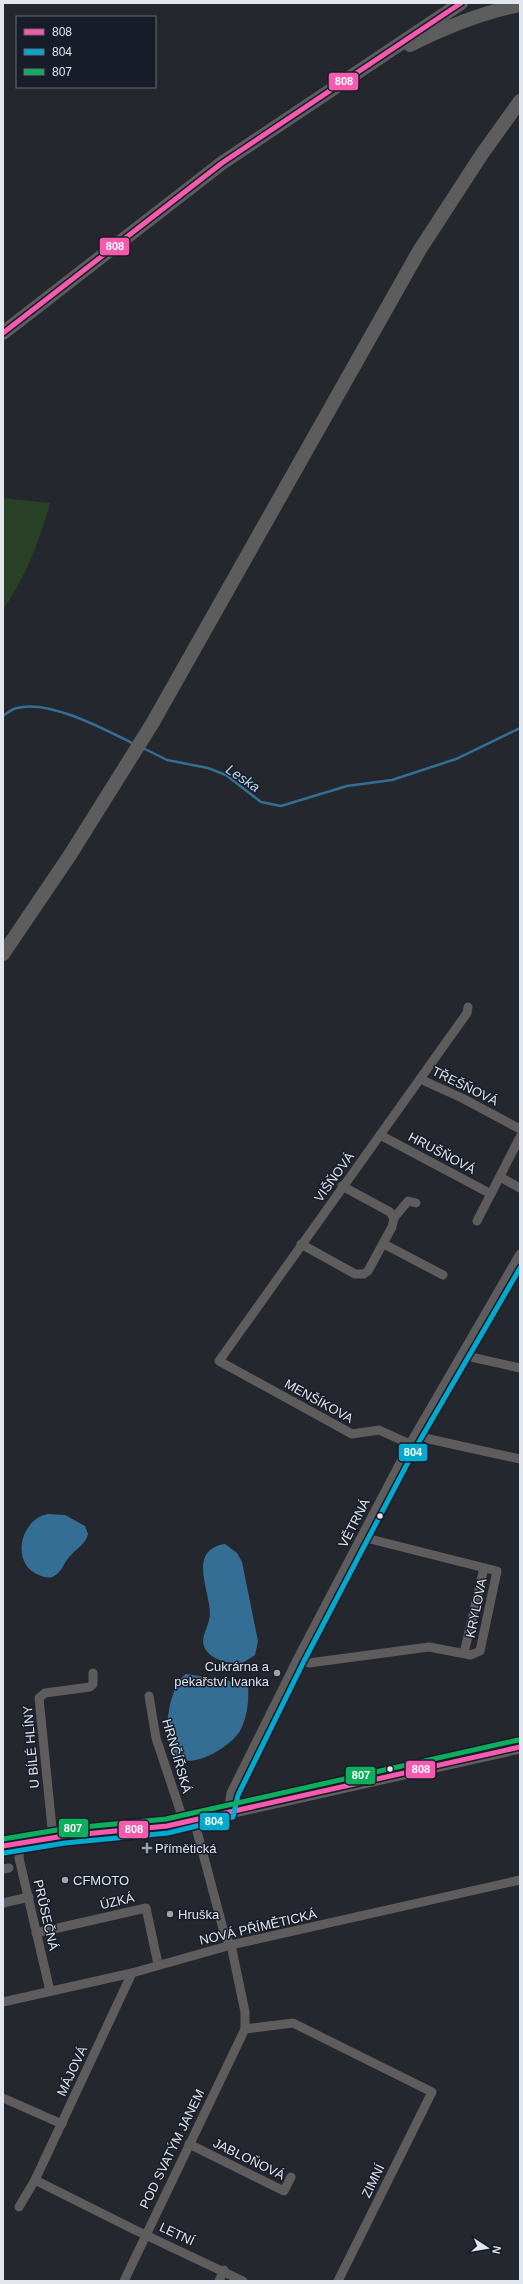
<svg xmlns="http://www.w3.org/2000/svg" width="523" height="2284" viewBox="0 0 523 2284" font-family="Arial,sans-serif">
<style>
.green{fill:#284025}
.water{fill:#356e95}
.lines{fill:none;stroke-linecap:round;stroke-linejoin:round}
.stream{stroke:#356e95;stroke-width:2.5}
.minor{stroke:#5e5c5c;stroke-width:9}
.secondary{stroke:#605e5f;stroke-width:13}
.primary{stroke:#5e5d5e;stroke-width:14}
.bus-1-casing{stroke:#171c28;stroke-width:8}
.bus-2-casing{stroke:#171c28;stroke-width:8}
.bus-3-casing{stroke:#171c28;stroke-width:8}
.bus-1{stroke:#f75aaf;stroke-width:5}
.bus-2{stroke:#00a9ce;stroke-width:5}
.bus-3{stroke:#0daf5c;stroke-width:5}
.bus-dot{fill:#e2e6ee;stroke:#171c28;stroke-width:1.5}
.poi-dot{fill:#a0a3ab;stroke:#171c28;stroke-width:1.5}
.labels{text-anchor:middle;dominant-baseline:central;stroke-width:3;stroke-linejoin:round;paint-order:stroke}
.street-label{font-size:13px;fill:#e2e6ee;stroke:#171c28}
.poi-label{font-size:13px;fill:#e2e6ee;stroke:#171c28;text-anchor:start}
.water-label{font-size:14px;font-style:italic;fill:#bbdcf5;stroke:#171c28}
.line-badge{stroke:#171c28;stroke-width:1.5}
.badge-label{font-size:11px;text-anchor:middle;font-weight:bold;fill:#fff}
</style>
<rect width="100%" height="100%" fill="#24272e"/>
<path class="green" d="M3 498 50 503C40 541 25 577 3 610Z"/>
<g class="water">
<path d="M48 1514 65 1515 85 1526 88 1534C86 1544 75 1550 69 1557 64 1563 61 1573 54 1576 49 1579 44 1577 39 1575 10 1564 20 1519 48 1514Z"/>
<path d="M225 1544 237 1553 242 1562 258 1641 255 1655 241 1664C229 1664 208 1659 204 1646 200 1638 210 1624 210 1614 210 1590 187 1550 225 1544Z"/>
<path d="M186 1674 248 1684C249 1699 248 1714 241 1729 234 1744 196 1769 179 1758 158 1745 169 1685 186 1674Z"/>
</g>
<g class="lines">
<g class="stream">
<path d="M3 716C7 713 12 709 17 708 49 699 106 730 134 744"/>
<polyline points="143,748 167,760 208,768 226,775 261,802 281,806 347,786 392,780 456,759 520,728"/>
</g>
<g class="minor">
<polyline points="420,1079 462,1098 520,1129"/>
<polyline points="380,1135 491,1194"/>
<polyline points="500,1177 520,1188"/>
<polyline points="394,1218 408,1201 416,1203"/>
<polyline points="477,1221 520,1137"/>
<polyline points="301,1244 355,1274 364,1274 368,1271 392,1227 394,1218 390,1212 342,1186"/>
<polyline points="384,1244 443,1275"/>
<polyline points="462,1355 520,1368"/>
<polyline points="417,1433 429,1439 520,1459"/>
<polyline points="410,1444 379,1430 352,1434 219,1361 467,1013 468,1007"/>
<polyline points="464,1653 484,1568"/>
<polyline points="298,1658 309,1663 429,1647 471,1655 480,1651 497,1571 362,1537"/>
<polyline points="149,1696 156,1738 184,1822"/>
<polyline points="228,1812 231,1793 298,1658 410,1444 520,1254"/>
<polyline points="53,1838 39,1698 45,1693 90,1687 93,1684 93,1673"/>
<polyline points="20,1844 19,1858 50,1991"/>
<polyline points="3,1869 9,1868"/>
<polyline points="3,1903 29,1897"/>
<polyline points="36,1933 146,1908 158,1964"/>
<polyline points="3,2002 132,1973 231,1945 520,1880"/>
<polyline points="245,2029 293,2023 432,2092 338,2281"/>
<polyline points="3,2098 62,2124"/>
<polyline points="189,2144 284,2191 291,2177"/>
<polyline points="35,2180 135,2230 243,2281"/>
<polyline points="19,2207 35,2180 132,1973"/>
<polyline points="124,2281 245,2029 245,2012 231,1945 225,1936 194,1820"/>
<polyline points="219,2281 224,2270"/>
</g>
<polyline class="secondary" points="3,1846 64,1836 167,1826 520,1747"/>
<g class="primary">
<path d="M410 45C446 27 480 13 520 5"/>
<polyline points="3,333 222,163 461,3"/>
<polyline points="3,954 70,855 152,724 419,251 482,154 520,101"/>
</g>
<g class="bus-1-casing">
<g id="bus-1">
<polyline points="3,333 222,163 461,3"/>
<polyline points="3,1846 64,1836 167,1826 520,1747"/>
</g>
</g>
<g class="bus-2-casing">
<polyline id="bus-2" points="4,1853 65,1843 168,1833 233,1817 238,1795 304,1661 416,1447 520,1268"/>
</g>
<g class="bus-3-casing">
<polyline id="bus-3" points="3,1839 63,1829 166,1819 518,1740"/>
</g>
<use href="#bus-1" class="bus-1"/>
<use href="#bus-2" class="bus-2"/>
<use href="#bus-3" class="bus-3"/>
</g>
<g class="bus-dot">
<circle cx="380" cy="1516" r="3.5"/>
<circle cx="390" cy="1769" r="3.5"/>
</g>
<g class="poi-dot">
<circle cx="277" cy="1673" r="4"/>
<path d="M145 1842h4v4h4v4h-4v4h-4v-4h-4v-4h4z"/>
<circle cx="65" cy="1880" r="4"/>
<circle cx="170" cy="1914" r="4"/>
</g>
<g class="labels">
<g class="street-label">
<text transform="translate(465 1086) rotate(26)">TŘEŠŇOVÁ</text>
<text transform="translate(442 1153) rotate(28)">HRUŠŇOVÁ</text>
<text transform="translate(334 1177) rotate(-54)">VIŠŇOVÁ</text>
<text transform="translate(319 1401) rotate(29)">MENŠÍKOVA</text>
<text transform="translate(354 1523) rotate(-63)">VĚTRNÁ</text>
<text transform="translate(476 1608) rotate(-78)">KRYLOVA</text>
<text transform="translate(31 1747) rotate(-95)">U BÍLÉ HLÍNY</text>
<text transform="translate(177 1756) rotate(74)">HRNČÍŘSKÁ</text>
<text transform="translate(117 1901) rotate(-13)">ÚZKÁ</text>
<text transform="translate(46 1915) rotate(77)">PRŮSEČNÁ</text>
<text transform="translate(258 1927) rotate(-13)">NOVÁ PŘÍMĚTICKÁ</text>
<text transform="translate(72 2071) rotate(-65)">MÁJOVÁ</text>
<text transform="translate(172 2149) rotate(-64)">POD SVATÝM JANEM</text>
<text transform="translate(249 2159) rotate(26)">JABLOŇOVÁ</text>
<text transform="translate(373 2181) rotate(-64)">ZIMNÍ</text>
<text transform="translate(177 2234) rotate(25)">LETNÍ</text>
</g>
<g class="poi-label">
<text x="269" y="1666" text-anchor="end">Cukrárna a<tspan x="269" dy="15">pekařství Ivanka</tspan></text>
<text x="155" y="1848">Přímětická</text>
<text x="73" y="1880">CFMOTO</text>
<text x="178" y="1914">Hruška</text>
</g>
<g class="water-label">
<text transform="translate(243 778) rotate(34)">Leska</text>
</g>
</g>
<g class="line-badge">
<rect x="328" y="72" width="31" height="19" rx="4" fill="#f75aaf"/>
<rect x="99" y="237" width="31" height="19" rx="4" fill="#f75aaf"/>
<rect x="398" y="1443" width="30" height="19" rx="4" fill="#00a9ce"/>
<rect x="405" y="1760" width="31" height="19" rx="4" fill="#f75aaf"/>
<rect x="345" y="1766" width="31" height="19" rx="4" fill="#0daf5c"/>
<rect x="199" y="1812" width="31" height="19" rx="4" fill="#00a9ce"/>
<rect x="58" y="1818" width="31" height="20" rx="4" fill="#0daf5c"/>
<rect x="118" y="1820" width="31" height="19" rx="4" fill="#f75aaf"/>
</g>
<g class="badge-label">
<text x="344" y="85">808</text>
<text x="115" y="250">808</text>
<text x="413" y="1456">804</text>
<text x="421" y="1773">808</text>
<text x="361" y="1779">807</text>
<text x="214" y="1825">804</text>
<text x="73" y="1832">807</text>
<text x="134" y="1833">808</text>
</g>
<rect width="523" height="2284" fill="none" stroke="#e2e6ee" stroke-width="8"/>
<rect x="16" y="16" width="140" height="72" fill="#171c28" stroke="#686d77"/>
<rect x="24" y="29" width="20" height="6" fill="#f75aaf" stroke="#686d77"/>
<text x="52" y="36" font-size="12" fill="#e2e6ee">808</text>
<rect x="24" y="49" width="20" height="6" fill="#00a9ce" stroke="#686d77"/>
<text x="52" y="56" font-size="12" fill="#e2e6ee">804</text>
<rect x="24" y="69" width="20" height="6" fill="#0daf5c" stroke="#686d77"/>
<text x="52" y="76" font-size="12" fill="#e2e6ee">807</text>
<g transform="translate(487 2248) rotate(102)" stroke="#171c28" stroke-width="3" paint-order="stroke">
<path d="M0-3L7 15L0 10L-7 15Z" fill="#e2e6ee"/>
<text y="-6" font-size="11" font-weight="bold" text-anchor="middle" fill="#e2e6ee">N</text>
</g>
</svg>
